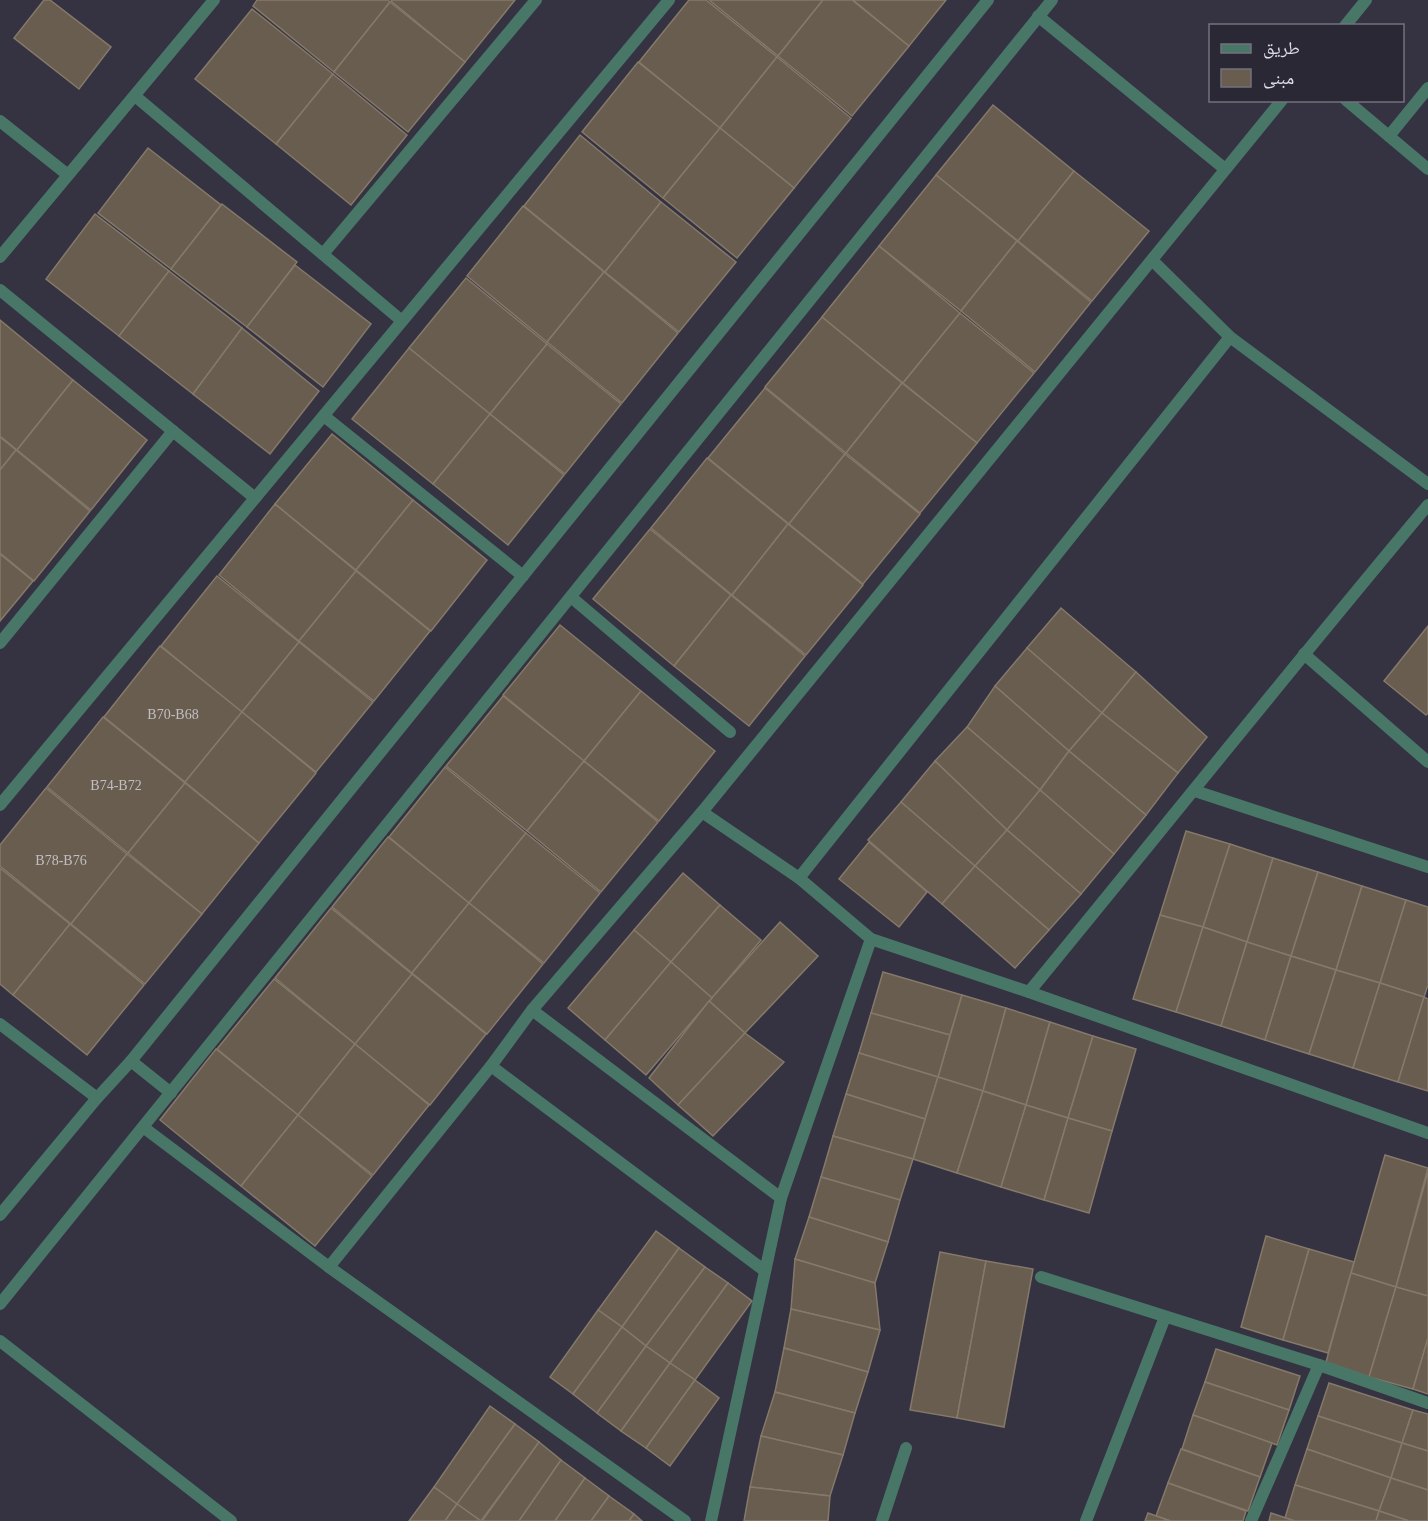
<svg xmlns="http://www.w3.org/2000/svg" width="1428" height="1521" viewBox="0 0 1428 1521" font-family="'Times New Roman','Noto Naskh Arabic',serif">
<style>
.building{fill:#685d4e;stroke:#85796a;stroke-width:1.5}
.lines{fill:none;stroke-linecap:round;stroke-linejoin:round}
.service{stroke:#487768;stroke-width:12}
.minor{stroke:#487768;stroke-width:12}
.labels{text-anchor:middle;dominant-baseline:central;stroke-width:5;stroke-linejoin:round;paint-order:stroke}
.number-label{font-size:14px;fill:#c2bec2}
</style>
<rect width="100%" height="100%" fill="#353241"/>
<g class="building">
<polygon points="44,0 50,0 111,47 79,89 14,38"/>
<polygon points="257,0 388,0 390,2 334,72 253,6"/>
<polygon points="392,0 515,0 465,62 391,1"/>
<polygon points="689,0 706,0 777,57 720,128 639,62"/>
<polygon points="709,0 823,0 778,56"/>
<polygon points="823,0 852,0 909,46 852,116 778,56"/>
<polygon points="853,0 946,0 909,46"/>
<polygon points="390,2 465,62 408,132 334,72"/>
<polygon points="252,9 333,74 276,144 195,79"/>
<polygon points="777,57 851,118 794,188 720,128"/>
<polygon points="638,62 720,128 663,198 582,132"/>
<polygon points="333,74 407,135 351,205 276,144"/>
<polygon points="993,105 1074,171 1018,241 936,175"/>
<polygon points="720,128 794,188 737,258 663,198"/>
<polygon points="580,135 661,202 605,272 524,206"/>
<polygon points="148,148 221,205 171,269 98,213"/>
<polygon points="1074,171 1149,231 1092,301 1018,241"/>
<polygon points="936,175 1017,241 961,311 879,246"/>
<polygon points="661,202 736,262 679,332 605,272"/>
<polygon points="222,204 297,262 247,327 171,269"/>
<polygon points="523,206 604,272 547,342 467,276"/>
<polygon points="95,214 169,271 119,336 46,279"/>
<polygon points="1017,241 1091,302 1035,372 961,311"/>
<polygon points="879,246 960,313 903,383 822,317"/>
<polygon points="295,265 371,324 323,387 247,327"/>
<polygon points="169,271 242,328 193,394 119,336"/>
<polygon points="604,272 678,333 622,403 547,342"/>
<polygon points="466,278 547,344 490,414 409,348"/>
<polygon points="960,313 1034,373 977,443 903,383"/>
<polygon points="822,317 902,383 846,453 765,387"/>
<polygon points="0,320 73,380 17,450 0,436"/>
<polygon points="242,328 319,391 270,454 193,394"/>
<polygon points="547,344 621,404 565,474 490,414"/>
<polygon points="409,348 490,414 433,484 352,419"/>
<polygon points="73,380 147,440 91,510 17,450"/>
<polygon points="902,383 977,443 920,513 846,453"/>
<polygon points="765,388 845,454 789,524 708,458"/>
<polygon points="490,414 564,475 508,545 433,484"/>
<polygon points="332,434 413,500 356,570 275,504"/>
<polygon points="0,437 16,450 0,470"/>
<polygon points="16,450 90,511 34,581 0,553 0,470"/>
<polygon points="845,454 920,514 863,584 789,524"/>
<polygon points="707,458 788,524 732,595 651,528"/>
<polygon points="413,500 487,560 431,631 356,570"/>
<polygon points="275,504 356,571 299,641 219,575"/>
<polygon points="788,524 863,585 806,655 732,595"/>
<polygon points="650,529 731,595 674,666 593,599"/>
<polygon points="0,554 33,581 0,621"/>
<polygon points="356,571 430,631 374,701 299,641"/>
<polygon points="217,576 299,642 242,712 161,646"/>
<polygon points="731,595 805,656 749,726 674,666"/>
<polygon points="1061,608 1136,672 1102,713 1027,648"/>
<polygon points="560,625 641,691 584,761 503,695"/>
<polygon points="1428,626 1428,713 1426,715 1384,681"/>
<polygon points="299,642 373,702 316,772 242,712"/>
<polygon points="160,646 242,712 185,782 104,717"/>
<polygon points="1027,648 1102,713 1069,751 995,686"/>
<polygon points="1136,672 1207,737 1178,773 1102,713"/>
<polygon points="995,686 1069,751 1040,790 967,727"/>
<polygon points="641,691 715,751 659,821 584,761"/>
<polygon points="503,696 584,761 527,831 446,766"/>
<polygon points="242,712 316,773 259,843 185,782"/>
<polygon points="1102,713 1178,773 1146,815 1069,751"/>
<polygon points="103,717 185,783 128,853 47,787"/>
<polygon points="967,727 1040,790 1007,830 935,761"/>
<polygon points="1069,751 1146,815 1114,854 1040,790"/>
<polygon points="584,761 658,822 601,892 527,831"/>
<polygon points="935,761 1007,830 975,866 901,802"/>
<polygon points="445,767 526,833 469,903 389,837"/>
<polygon points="185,783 259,843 202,914 128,853"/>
<polygon points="46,788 127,854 71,924 0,866 0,845"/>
<polygon points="1040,790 1114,854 1081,894 1007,830"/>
<polygon points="901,802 975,866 942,904 868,840"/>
<polygon points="1007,830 1081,894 1049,930 975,866"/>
<polygon points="1186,831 1230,844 1203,927 1160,915"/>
<polygon points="526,833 600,893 544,963 469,903"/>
<polygon points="388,837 469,903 412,973 332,907"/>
<polygon points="869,842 927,892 899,927 839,879"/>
<polygon points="1230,844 1273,858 1247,942 1203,927"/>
<polygon points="127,854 202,914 145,984 71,924"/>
<polygon points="1273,858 1318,872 1291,956 1247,942"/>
<polygon points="975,866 1049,930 1015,968 942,904"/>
<polygon points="0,868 70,924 13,995 0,984"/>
<polygon points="1318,872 1362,886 1336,970 1291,956"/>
<polygon points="683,873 720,905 671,962 634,930"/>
<polygon points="1362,886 1406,900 1380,983 1336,970"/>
<polygon points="1406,900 1428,907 1428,985 1424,997 1380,983"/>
<polygon points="469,903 543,964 487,1034 412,973"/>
<polygon points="720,905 761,940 712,998 671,962"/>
<polygon points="331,908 412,974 355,1044 275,978"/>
<polygon points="1160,915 1203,927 1176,1012 1133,999"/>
<polygon points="780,922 818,956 745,1033 709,1001"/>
<polygon points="70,924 144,985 87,1055 13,995"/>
<polygon points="1203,927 1247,942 1221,1026 1176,1012"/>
<polygon points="634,930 671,962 605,1040 568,1008"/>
<polygon points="1247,942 1291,956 1265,1040 1221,1026"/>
<polygon points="1291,956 1336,970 1309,1054 1265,1040"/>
<polygon points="671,962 712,998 646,1075 605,1040"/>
<polygon points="1336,970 1380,983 1353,1068 1309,1054"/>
<polygon points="883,972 962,995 950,1035 871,1013"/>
<polygon points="412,974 486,1034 430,1105 355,1044"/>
<polygon points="274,979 355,1044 298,1115 217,1049"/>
<polygon points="1380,983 1424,997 1398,1082 1353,1068"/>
<polygon points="962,995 1006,1008 983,1091 938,1077"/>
<polygon points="1424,997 1428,999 1428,1091 1398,1082"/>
<polygon points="709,1001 745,1033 678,1105 649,1078"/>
<polygon points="1006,1008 1050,1022 1026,1105 983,1091"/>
<polygon points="871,1013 950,1035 938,1077 859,1053"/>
<polygon points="1050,1022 1093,1036 1068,1118 1026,1105"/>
<polygon points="745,1033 784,1062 713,1136 678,1105"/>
<polygon points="1093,1036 1136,1049 1112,1131 1068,1118"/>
<polygon points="355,1044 429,1105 373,1175 298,1115"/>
<polygon points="216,1049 298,1115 241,1186 160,1120"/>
<polygon points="859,1053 938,1077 925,1119 846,1094"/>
<polygon points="938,1077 983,1091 957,1173 913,1159"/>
<polygon points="983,1091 1026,1105 1001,1187 957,1173"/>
<polygon points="846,1094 925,1119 913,1159 833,1136"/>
<polygon points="1026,1105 1068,1118 1044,1200 1001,1187"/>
<polygon points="298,1115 372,1176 315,1246 241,1186"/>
<polygon points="1068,1118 1112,1131 1089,1213 1044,1200"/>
<polygon points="833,1136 913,1159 900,1200 821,1177"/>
<polygon points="1385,1155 1428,1168 1396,1287 1351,1273"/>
<polygon points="1428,1172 1428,1296 1396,1287"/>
<polygon points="821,1177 900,1200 888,1242 809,1217"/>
<polygon points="809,1217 888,1242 875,1283 795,1259"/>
<polygon points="656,1231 679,1248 622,1327 598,1310"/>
<polygon points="1266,1236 1309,1249 1283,1340 1241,1327"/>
<polygon points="679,1248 705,1267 646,1346 622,1327"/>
<polygon points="1309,1249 1354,1262 1328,1353 1283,1340"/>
<polygon points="940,1252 986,1261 957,1418 910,1410"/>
<polygon points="795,1259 875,1283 880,1330 791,1309"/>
<polygon points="986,1261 1033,1269 1004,1427 957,1418"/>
<polygon points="705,1267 728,1283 670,1363 646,1346"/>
<polygon points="1351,1273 1396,1287 1369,1377 1326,1362"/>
<polygon points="728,1283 752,1301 695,1380 670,1363"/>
<polygon points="1396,1287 1428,1296 1428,1338 1413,1389 1369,1377"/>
<polygon points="791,1309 880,1330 868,1372 784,1348"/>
<polygon points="598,1310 622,1327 573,1394 550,1377"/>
<polygon points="622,1327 646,1346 597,1413 573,1394"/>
<polygon points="1428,1338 1428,1394 1413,1389"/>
<polygon points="646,1346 670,1363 621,1431 597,1413"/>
<polygon points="784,1348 868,1372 855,1413 775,1392"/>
<polygon points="1216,1349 1300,1376 1289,1410 1205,1382"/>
<polygon points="670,1363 695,1380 646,1448 621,1431"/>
<polygon points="695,1380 719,1398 670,1466 646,1448"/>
<polygon points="1205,1382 1289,1410 1277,1445 1193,1415"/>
<polygon points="1329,1383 1413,1410 1402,1443 1318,1416"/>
<polygon points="775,1392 855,1413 843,1455 761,1436"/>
<polygon points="490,1406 515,1424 457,1504 434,1487"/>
<polygon points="1413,1410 1428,1414 1428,1451 1402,1443"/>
<polygon points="1193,1415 1272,1443 1260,1477 1182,1449"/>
<polygon points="1318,1416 1402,1443 1391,1478 1307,1449"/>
<polygon points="515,1424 539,1442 481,1521 457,1504"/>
<polygon points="761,1436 843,1455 830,1496 750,1487"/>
<polygon points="539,1442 561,1460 519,1521 482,1521"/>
<polygon points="1402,1443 1428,1451 1428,1490 1391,1478"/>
<polygon points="1181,1449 1260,1477 1248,1511 1168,1483"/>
<polygon points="1307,1449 1391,1478 1379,1511 1295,1485"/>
<polygon points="561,1460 585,1478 555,1521 519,1521"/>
<polygon points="585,1478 609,1496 591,1521 555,1521"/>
<polygon points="1391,1478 1428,1490 1428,1521 1409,1521 1379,1511"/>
<polygon points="1168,1483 1246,1511 1243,1521 1171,1521 1156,1516"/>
<polygon points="1295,1485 1379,1511 1376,1521 1294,1521 1285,1518"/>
<polygon points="434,1487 457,1504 445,1521 409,1521"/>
<polygon points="750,1487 830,1496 828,1521 744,1521"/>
<polygon points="609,1496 634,1514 629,1521 591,1521"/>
<polygon points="457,1504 481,1521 445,1521"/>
<polygon points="1379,1511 1409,1521 1376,1521"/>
<polygon points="1148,1513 1170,1521 1145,1521"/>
<polygon points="1271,1513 1295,1521 1269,1521"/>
<polygon points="634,1514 642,1521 629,1521"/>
</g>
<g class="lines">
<polyline class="service" points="882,1521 906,1448"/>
<g class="minor">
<polyline points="1038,16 1225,169"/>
<polyline points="1345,26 1366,0"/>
<polyline points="135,96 402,321"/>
<polyline points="1346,100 1428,169"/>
<polyline points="0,121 68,175"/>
<polyline points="1389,136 1428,88"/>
<polyline points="323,254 536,0"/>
<polyline points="0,257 214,0"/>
<polyline points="1153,261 1230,337 1428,484"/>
<polyline points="0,290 255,498"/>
<polyline points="324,416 523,576"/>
<polyline points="571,597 730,732"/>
<polyline points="0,643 173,431"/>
<polyline points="1304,654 1428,762"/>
<polyline points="1195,791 1428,867"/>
<polyline points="0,805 669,0"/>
<polyline points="702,812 799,878 871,939 1029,992 1428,1133"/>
<polyline points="799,878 1230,337"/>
<path d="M1029 992C1162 830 1293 666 1428 505"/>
<polyline points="532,1010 781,1198"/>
<polyline points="0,1024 97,1098"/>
<polyline points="131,1061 171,1093"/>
<polyline points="491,1066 765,1271"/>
<polyline points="143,1127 329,1267 685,1521"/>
<polyline points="0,1215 97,1098 131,1061 988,0"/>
<polyline points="329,1267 491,1066 532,1010 702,812 1282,100"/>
<polyline points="1041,1277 1319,1365 1428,1403"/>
<polyline points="0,1304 1052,0"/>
<polyline points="0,1341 231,1521"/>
<polyline points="711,1521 781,1198 871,939"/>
<polyline points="1086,1521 1165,1317"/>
<polyline points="1251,1521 1319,1365"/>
</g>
</g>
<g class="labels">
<g class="number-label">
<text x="173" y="714">B70-B68</text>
<text x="116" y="785">B74-B72</text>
<text x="61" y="860">B78-B76</text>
</g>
</g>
<rect x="1209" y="24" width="195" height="78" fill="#2b2836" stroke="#73717d" stroke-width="1.5"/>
<rect x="1221" y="44" width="30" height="9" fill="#487768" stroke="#73717d" stroke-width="1.5"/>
<text x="1263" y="54" font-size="18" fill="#e0dee8">طريق</text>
<rect x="1221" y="69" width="30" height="18" fill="#685d4e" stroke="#73717d" stroke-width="1.5"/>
<text x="1263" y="84" font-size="18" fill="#e0dee8">مبنى</text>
</svg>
